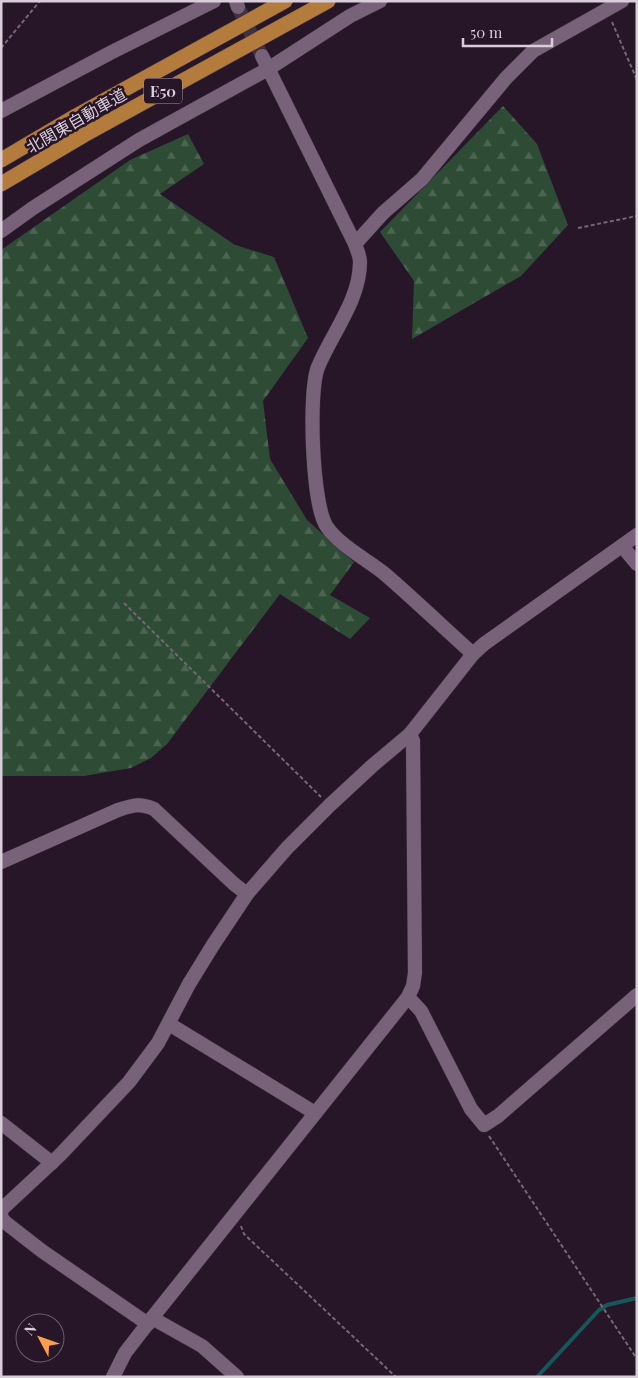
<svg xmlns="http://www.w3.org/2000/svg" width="638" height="1378" viewBox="0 0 638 1378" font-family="'Playfair Display','Noto Sans JP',serif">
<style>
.forest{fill:url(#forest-firs)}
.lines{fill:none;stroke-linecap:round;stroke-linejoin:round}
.stream{stroke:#16575b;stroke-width:4}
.minor-tunnel{stroke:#423143;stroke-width:14;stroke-dasharray:14 7;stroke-linecap:butt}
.minor-casing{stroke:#3c2f3d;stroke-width:15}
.highway-casing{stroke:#3c2f3d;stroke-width:16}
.path{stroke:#766777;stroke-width:2;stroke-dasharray:4 2.5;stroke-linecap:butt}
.minor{stroke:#786279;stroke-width:14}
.highway{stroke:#b47c3c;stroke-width:15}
.labels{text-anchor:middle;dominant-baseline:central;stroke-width:5;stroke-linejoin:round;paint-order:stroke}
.shield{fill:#271528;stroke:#a496a5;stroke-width:1}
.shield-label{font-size:15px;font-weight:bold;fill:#dacdda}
.street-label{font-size:16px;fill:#dacdda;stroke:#271528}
</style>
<defs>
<pattern id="forest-firs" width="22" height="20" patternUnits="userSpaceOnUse" patternTransform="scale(1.25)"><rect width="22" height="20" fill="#2e4c35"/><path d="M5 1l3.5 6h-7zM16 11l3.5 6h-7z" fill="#4c6552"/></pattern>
</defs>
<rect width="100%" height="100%" fill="#271528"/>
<g class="forest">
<polygon points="503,106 537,144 568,225 521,276 412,339 414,281 380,232"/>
<polygon points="188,134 204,164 160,194 235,245 274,257 308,338 263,401 270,459 307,520 354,562 330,595 370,618 350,639 280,594 167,744 151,758 131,768 84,776 1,776 1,250 130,160"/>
</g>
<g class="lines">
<polyline class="stream" points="537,1377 599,1310 607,1305 637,1298"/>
<polyline class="minor-tunnel" points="238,7 262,56"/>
<g class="minor-casing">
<g id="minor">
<polyline points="236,1 238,7"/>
<path d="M262 56 355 244C357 250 360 256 360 262 360 300 332 333 318 367 308 391 312 506 327 527 340 546 368 560 386 575 416 601 444 628 473 654"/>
<polyline points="1,111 112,52 214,1"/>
<polyline points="1,231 33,208 139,140 268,69 350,16 380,1"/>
<polyline points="355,244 383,213 422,179 506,78 533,51 622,1"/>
<polyline points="622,546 637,564"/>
<path d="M1 862 118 810C133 805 139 803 154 809L234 884 247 894"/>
<polyline points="408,997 421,1011 471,1109 484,1125 498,1116 637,995"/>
<polyline points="169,1024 315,1113"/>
<polyline points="1,1123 52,1163"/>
<polyline points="1,1210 60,1155 129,1082 158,1043 189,984 213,945 247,894 287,848 330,805 372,766 410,734 473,654 484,644 637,535"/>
<polyline points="1,1214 2,1219 6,1223 42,1251 148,1324"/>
<polyline points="152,1318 202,1346 237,1377"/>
<polyline points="113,1377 125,1353 152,1318 408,997 413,986 415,973 413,741 410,734"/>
</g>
</g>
<g class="highway-casing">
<g id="highway">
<polyline points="1,160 76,116 285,1"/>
<polyline points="1,184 84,135 328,1"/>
</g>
</g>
<g class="path">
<polyline points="612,22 637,80"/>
<polyline points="1,48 40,1"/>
<polyline points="578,228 637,216"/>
<polyline points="124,603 321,797"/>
<polyline points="489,1136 637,1359"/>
<polyline points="241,1226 244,1234 396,1377"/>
</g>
<use href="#minor" class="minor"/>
<use href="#highway" class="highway"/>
</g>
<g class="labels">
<rect class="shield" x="144" y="78.5" width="38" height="25" rx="4"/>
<g class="shield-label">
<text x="163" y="91">E50</text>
</g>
<g class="street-label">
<text transform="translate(76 120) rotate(-30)">北関東自動車道</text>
</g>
</g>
<rect width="638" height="1378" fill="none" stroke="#dacdda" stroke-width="5"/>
<g transform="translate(40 1338) rotate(311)"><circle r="24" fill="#271528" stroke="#6f5f6f"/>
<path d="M0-4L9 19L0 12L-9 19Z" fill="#fa9f4e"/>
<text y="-8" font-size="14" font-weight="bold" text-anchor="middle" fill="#dacdda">N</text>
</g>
<path d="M463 38v8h89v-8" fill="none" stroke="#dacdda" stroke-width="2.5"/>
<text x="470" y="38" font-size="15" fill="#dacdda" stroke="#271528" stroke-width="4" paint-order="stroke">50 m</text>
</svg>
